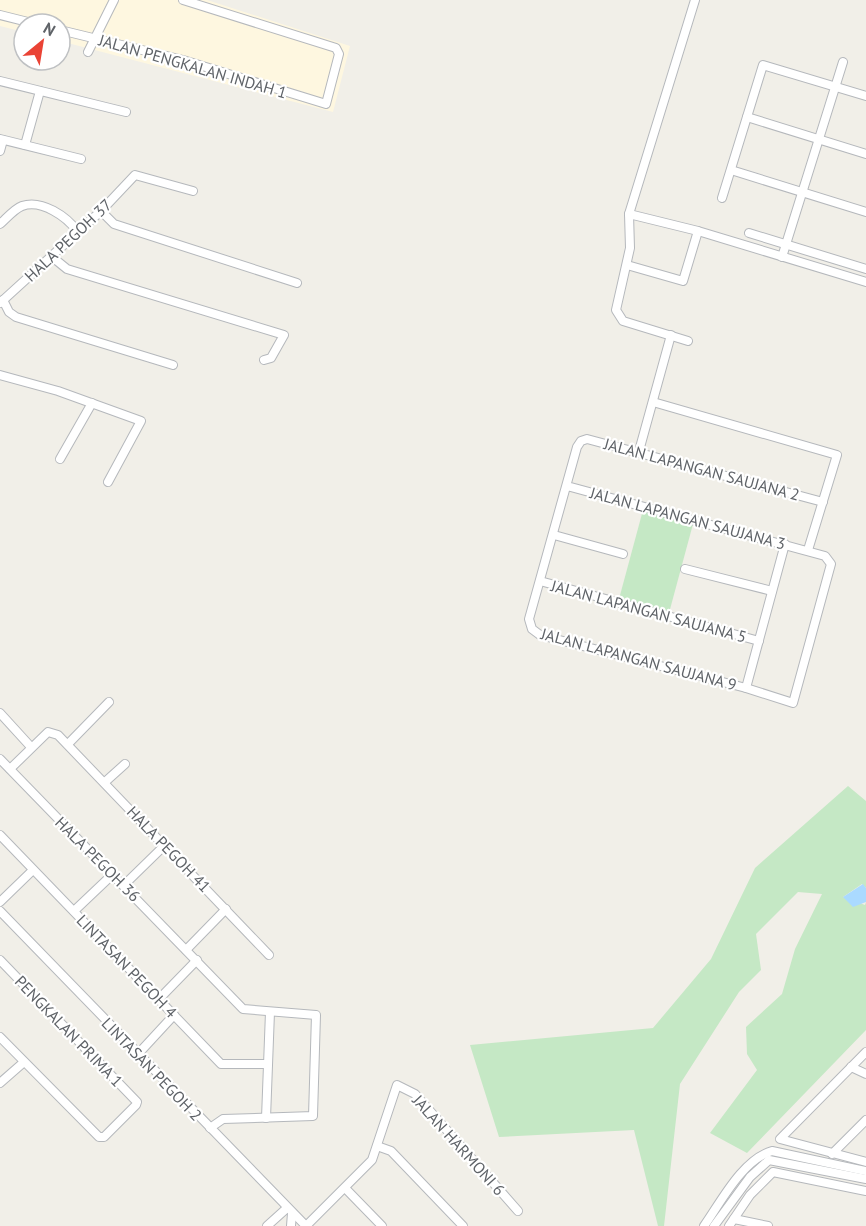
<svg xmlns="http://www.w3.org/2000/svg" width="866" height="1226" viewBox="0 0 866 1226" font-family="'PT Sans',sans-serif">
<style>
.commercial{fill:#fef7e0}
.green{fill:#c5e8c5}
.water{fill:#aadaff}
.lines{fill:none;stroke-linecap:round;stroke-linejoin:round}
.minor-casing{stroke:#b5b8bc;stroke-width:10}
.minor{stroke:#fff;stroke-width:8}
.labels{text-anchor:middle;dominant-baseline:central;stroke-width:4.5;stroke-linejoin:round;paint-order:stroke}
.street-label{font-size:16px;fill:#5f6368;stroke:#fff}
</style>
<rect width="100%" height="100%" fill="#f1efe8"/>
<polygon class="commercial" points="0,0 207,0 350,46 333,112 60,41 60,24 24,24 24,32 0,26"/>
<g class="green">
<polygon points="643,510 693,524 669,613 619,599"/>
<polygon points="848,786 866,801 866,888 862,884 843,897 865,905 866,902 866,1030 747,1153 710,1133 757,1070 747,1054 746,1027 782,994 795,949 822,894 798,892 756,934 761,970 739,992 680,1084 664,1226 658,1226 634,1130 499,1137 470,1045 653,1028 711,959 755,868"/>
</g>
<polygon class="water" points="863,884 866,888 866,902 853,907 843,897"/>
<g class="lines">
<g class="minor-casing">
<g id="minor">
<polyline points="0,15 36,24"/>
<polyline points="60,30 183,60 326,104 339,54 336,48 183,0"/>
<polyline points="88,52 114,0"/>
<polyline points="0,81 126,112"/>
<polyline points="747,117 866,154"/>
<polyline points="0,139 81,159"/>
<polyline points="25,145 40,91"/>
<polyline points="0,151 3,140"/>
<polyline points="731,170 866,212"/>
<polyline points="722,198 763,65 866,96"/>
<polyline points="101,211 114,224 297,283"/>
<polyline points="629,214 698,231 866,282"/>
<path d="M0 224C6 219 14 209 22 206 42 199 67 217 77 231"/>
<polyline points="749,233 866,269"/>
<polyline points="51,256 67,269 284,335 271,358 264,360"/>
<polyline points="782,257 843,62"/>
<polyline points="627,265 683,281 698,231"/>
<polyline points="3,300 9,312 16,317 173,365"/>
<polyline points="0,303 101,211 135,175 193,191"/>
<polyline points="688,341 623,321 616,310 630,248 629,214 695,0"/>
<polyline points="0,375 58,391 141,421 108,482"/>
<polyline points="653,402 837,455 808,550"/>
<polyline points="639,451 671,335"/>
<polyline points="60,459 92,403"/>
<polyline points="567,486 825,556 831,564 793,703 746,688 540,635 532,629 529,619 577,447 581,441 587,439 823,502"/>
<polyline points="554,535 623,554"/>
<polyline points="685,569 772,591"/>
<polyline points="540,581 759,641"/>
<polyline points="746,688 785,544"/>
<polyline points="0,713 31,747"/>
<polyline points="68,744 109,702"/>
<polyline points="0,759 243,1009 316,1015 313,1116 223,1119 210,1128"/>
<polyline points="10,769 48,732 58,735 269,955"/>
<polyline points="105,782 125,764"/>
<polyline points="0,835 221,1064 268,1064"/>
<polyline points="124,885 165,845"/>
<polyline points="0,902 33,870"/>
<polyline points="0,911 306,1226"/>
<polyline points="74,911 113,874"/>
<polyline points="186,950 226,909"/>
<polyline points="0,960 137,1102 136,1105 104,1137 99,1137 0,1037"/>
<polyline points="159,999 197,960"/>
<polyline points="866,1052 780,1139 866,1162"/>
<polyline points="138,1054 174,1015"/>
<polyline points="851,1067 866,1074"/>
<polyline points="0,1083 24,1062"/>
<polyline points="266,1118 270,1012"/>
<polyline points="377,1146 391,1151 463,1226"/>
<polyline points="832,1154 866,1120"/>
<polyline points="345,1188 382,1226"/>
<polyline points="734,1219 768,1226"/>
<polyline points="267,1226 287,1208"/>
<polyline points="291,1226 292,1213"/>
<polyline points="306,1226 372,1160 397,1085 415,1094 518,1211"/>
<path d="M704 1226C721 1202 742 1160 772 1151L866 1171"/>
<polyline points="714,1226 750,1177 769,1160 866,1179"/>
<polyline points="729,1226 750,1195 773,1172 866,1191"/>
</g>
</g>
<use href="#minor" class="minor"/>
</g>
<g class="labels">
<g class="street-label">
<text transform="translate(193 66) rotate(16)">JALAN PENGKALAN INDAH 1</text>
<text transform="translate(68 240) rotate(-43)">HALA PEGOH 37</text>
<text transform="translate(702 469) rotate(15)">JALAN LAPANGAN SAUJANA 2</text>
<text transform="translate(688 518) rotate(15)">JALAN LAPANGAN SAUJANA 3</text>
<text transform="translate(649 611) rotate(15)">JALAN LAPANGAN SAUJANA 5</text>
<text transform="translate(639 659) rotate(15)">JALAN LAPANGAN SAUJANA 9</text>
<text transform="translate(169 849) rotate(46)">HALA PEGOH 41</text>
<text transform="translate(98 859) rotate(45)">HALA PEGOH 36</text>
<text transform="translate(127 966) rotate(46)">LINTASAN PEGOH 4</text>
<text transform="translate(69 1031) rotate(46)">PENGKALAN PRIMA 1</text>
<text transform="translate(152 1069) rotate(46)">LINTASAN PEGOH 2</text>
<text transform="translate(459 1145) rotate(48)">JALAN HARMONI 6</text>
</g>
</g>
<g transform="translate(42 42) rotate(30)"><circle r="28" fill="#ffffff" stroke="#bfc1c3" stroke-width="1.5"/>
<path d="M0-4.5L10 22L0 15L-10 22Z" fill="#ea4335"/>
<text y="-9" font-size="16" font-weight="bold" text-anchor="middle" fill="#5f6368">N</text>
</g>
</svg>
